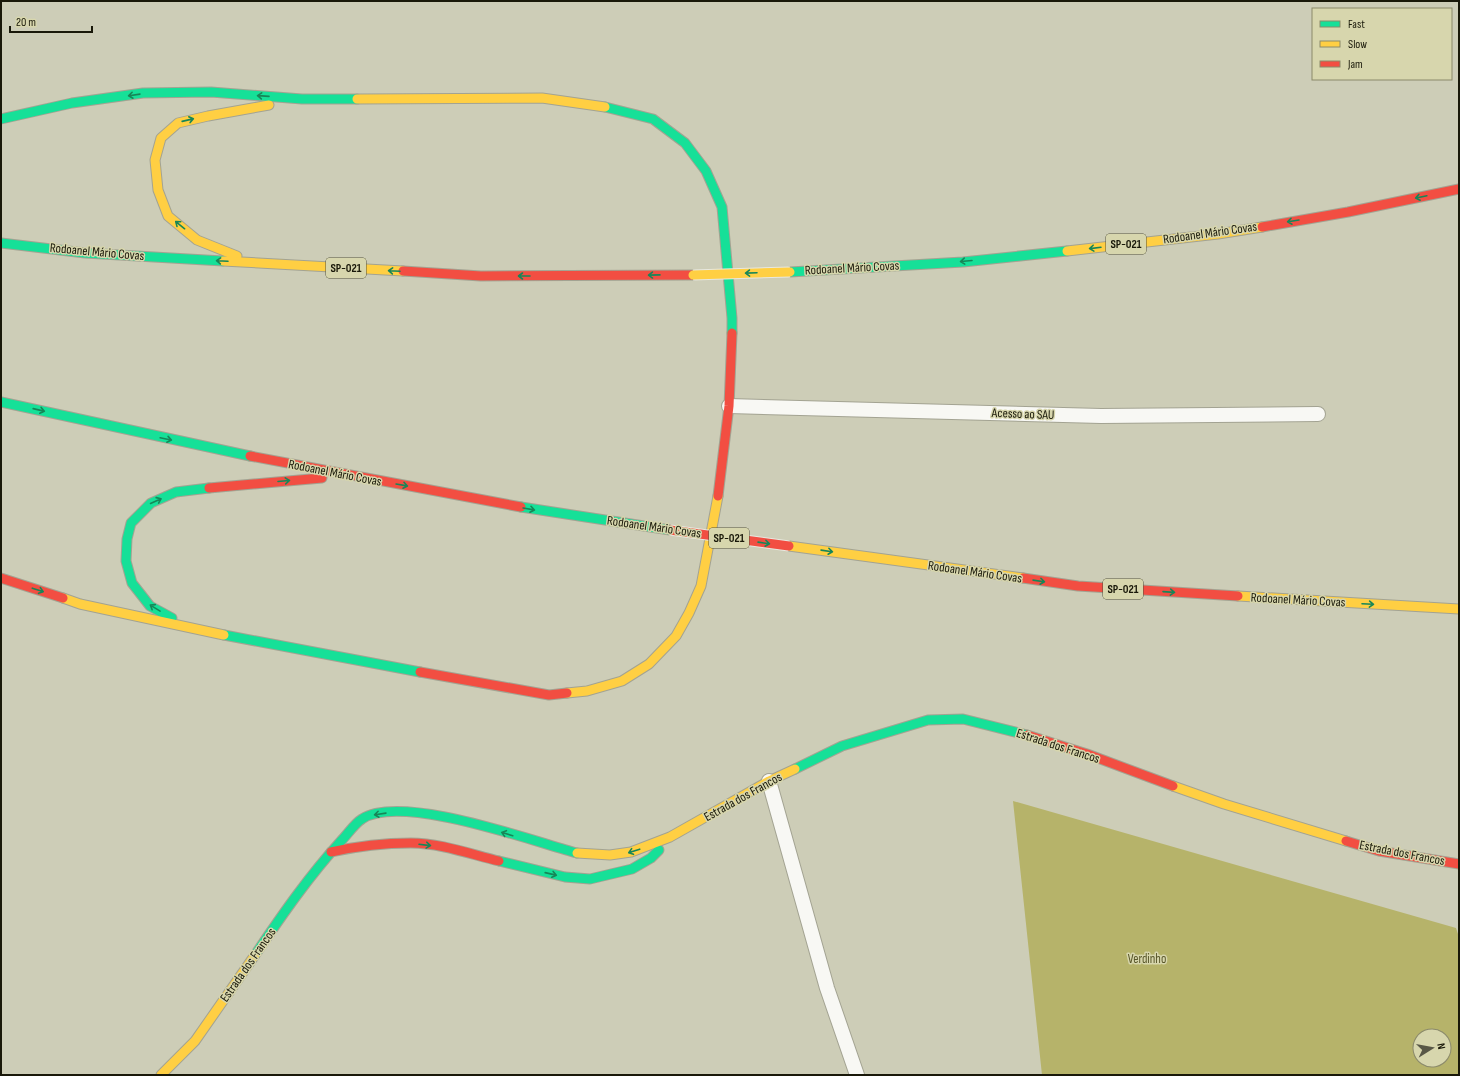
<svg xmlns="http://www.w3.org/2000/svg" width="1460" height="1076" viewBox="0 0 1460 1076" font-family="'Sofia Sans Condensed',sans-serif">
<style>
.forest{fill:#b6b36a;fill-rule:evenodd}
.lines{fill:none;stroke-linecap:round;stroke-linejoin:round}
.lane-casing{stroke:#a3a392;stroke-width:16}
.fast-casing{stroke:#a3a392;stroke-width:11}
.slow-casing{stroke:#a3a392;stroke-width:11}
.jam-casing{stroke:#a3a392;stroke-width:11}
.lane{stroke:#f8f8f4;stroke-width:14}
.fast{stroke:#16e098;stroke-width:9}
.slow{stroke:#ffcf43;stroke-width:9}
.jam{stroke:#f24e42;stroke-width:9}
.slow-bridge-casing{stroke:#e8e8df;stroke-width:11;stroke-linecap:butt}
.jam-bridge-casing{stroke:#e8e8df;stroke-width:11;stroke-linecap:butt}
.slow-bridge{stroke:#ffcf43;stroke-width:9}
.jam-bridge{stroke:#f24e42;stroke-width:9}
.oneway{stroke:#178658}
.labels{text-anchor:middle;dominant-baseline:central;stroke-width:3;stroke-linejoin:round;paint-order:stroke}
.shield{fill:#d7d6ad;stroke:#52513a;stroke-width:1}
.shield-label{font-size:12px;font-weight:bold;fill:#191809}
.street-label{font-size:13px;fill:#191809;stroke:#d7d6ad}
.park-label{font-size:13px;fill:#585629;stroke:#d7d6ad}
</style>
<rect width="100%" height="100%" fill="#cdcdb7"/>
<path class="forest" d="M1013 801 1456 928 1459 937V1075H1042ZM1420 1036H1444V1060H1420Z"/>
<g class="lines">
<g class="lane-casing">
<g id="lane">
<polyline points="729,406 1101,416 1318,414"/>
<polyline points="769,781 827,988 857,1075"/>
</g>
</g>
<g class="fast-casing">
<g id="fast">
<polyline points="605,107 653,119 685,143 706,171 722,207 732,318 732,333"/>
<polyline points="1,119 72,103 143,93 211,92 302,99 357,99"/>
<polyline points="1,243 85,253 223,261"/>
<polyline points="790,272 963,262 1067,251"/>
<polyline points="1,402 250,456"/>
<polyline points="521,507 670,530"/>
<polyline points="172,618 150,606 132,583 126,561 127,539 131,523 151,503 176,492 209,488"/>
<polyline points="224,635 420,672"/>
<polyline points="795,769 842,746 928,720 963,719 1027,735"/>
<polyline points="499,861 565,877 590,879 632,869 651,858 659,850"/>
<path d="M255 955C282 915 309 876 341 841 348 834 354 824 362 819 401 793 532 841 577 853"/>
</g>
</g>
<g class="slow-casing">
<g id="slow">
<polyline points="357,99 542,98 605,107"/>
<polyline points="1067,251 1218,234 1262,227"/>
<polyline points="237,256 197,240 168,216 158,190 155,160 161,138 178,123 208,116 269,105"/>
<polyline points="223,261 403,271"/>
<polyline points="789,546 1023,578"/>
<polyline points="1238,596 1459,609"/>
<polyline points="63,598 80,604 224,635"/>
<polyline points="567,693 587,691 622,681 649,664 676,636 689,613 701,586 718,496"/>
<polyline points="1173,786 1224,804 1346,841"/>
<polyline points="577,853 610,855 631,852 670,837 769,781 795,769"/>
<polyline points="161,1075 195,1041 255,955"/>
</g>
</g>
<g class="jam-casing">
<g id="jam">
<polyline points="1262,227 1348,212 1459,189"/>
<polyline points="403,271 481,276 693,275"/>
<polyline points="250,456 521,507"/>
<polyline points="209,488 322,478"/>
<polyline points="718,496 729,406 732,333"/>
<polyline points="1,578 63,598"/>
<polyline points="1023,578 1078,586 1238,596"/>
<polyline points="420,672 549,695 567,693"/>
<polyline points="1027,735 1087,754 1173,786"/>
<polyline points="1346,841 1379,851 1459,864"/>
<path d="M331 852C358 846 383 843 411 843 440 843 470 854 499 861"/>
</g>
</g>
<use href="#lane" class="lane"/>
<use href="#fast" class="fast"/>
<use href="#slow" class="slow"/>
<use href="#jam" class="jam"/>
<g class="slow-bridge-casing">
<polyline id="slow-bridge" points="693,275 790,272"/>
</g>
<g class="jam-bridge-casing">
<polyline id="jam-bridge" points="670,530 789,546"/>
</g>
<use href="#slow-bridge" class="slow-bridge"/>
<use href="#jam-bridge" class="jam-bridge"/>
</g>
<defs><path id="oneway-shaft" d="M-6 0H5M1.5-3L5.5 0L1.5 3" fill="none" stroke-width="1.6" stroke-linecap="round" stroke-linejoin="round"/></defs>
<g class="oneway">
<use href="#oneway-shaft" transform="translate(134 95) rotate(172)"/>
<use href="#oneway-shaft" transform="translate(263 96) rotate(-176)"/>
<use href="#oneway-shaft" transform="translate(188 120) rotate(-13)"/>
<use href="#oneway-shaft" transform="translate(1421 197) rotate(168)"/>
<use href="#oneway-shaft" transform="translate(1293 221) rotate(171)"/>
<use href="#oneway-shaft" transform="translate(180 225) rotate(-141)"/>
<use href="#oneway-shaft" transform="translate(1095 248) rotate(173)"/>
<use href="#oneway-shaft" transform="translate(222 261) rotate(-177)"/>
<use href="#oneway-shaft" transform="translate(966 261) rotate(175)"/>
<use href="#oneway-shaft" transform="translate(394 271) rotate(-177)"/>
<use href="#oneway-shaft" transform="translate(751 273) rotate(178)"/>
<use href="#oneway-shaft" transform="translate(654 275) rotate(179)"/>
<use href="#oneway-shaft" transform="translate(524 276) rotate(180)"/>
<use href="#oneway-shaft" transform="translate(39 410) rotate(13)"/>
<use href="#oneway-shaft" transform="translate(166 439) rotate(12)"/>
<use href="#oneway-shaft" transform="translate(284 481) rotate(-5)"/>
<use href="#oneway-shaft" transform="translate(402 485) rotate(10)"/>
<use href="#oneway-shaft" transform="translate(156 501) rotate(-24)"/>
<use href="#oneway-shaft" transform="translate(529 509) rotate(10)"/>
<use href="#oneway-shaft" transform="translate(764 543) rotate(8)"/>
<use href="#oneway-shaft" transform="translate(827 551) rotate(8)"/>
<use href="#oneway-shaft" transform="translate(1039 581) rotate(8)"/>
<use href="#oneway-shaft" transform="translate(38 590) rotate(18)"/>
<use href="#oneway-shaft" transform="translate(1169 592) rotate(4)"/>
<use href="#oneway-shaft" transform="translate(1368 604) rotate(3)"/>
<use href="#oneway-shaft" transform="translate(155 608) rotate(-148)"/>
<use href="#oneway-shaft" transform="translate(380 814) rotate(172)"/>
<use href="#oneway-shaft" transform="translate(507 834) rotate(-163)"/>
<use href="#oneway-shaft" transform="translate(425 845) rotate(7)"/>
<use href="#oneway-shaft" transform="translate(634 851) rotate(162)"/>
<use href="#oneway-shaft" transform="translate(551 874) rotate(13)"/>
</g>
<g class="labels">
<g class="shield">
<rect x="1106" y="234" width="40" height="20" rx="3"/>
<rect x="326" y="258" width="40" height="20" rx="3"/>
<rect x="709" y="528" width="40" height="20" rx="3"/>
<rect x="1103" y="579" width="40" height="20" rx="3"/>
</g>
<g class="shield-label">
<text x="1126" y="244">SP-021</text>
<text x="346" y="268">SP-021</text>
<text x="729" y="538">SP-021</text>
<text x="1123" y="589">SP-021</text>
</g>
<g class="street-label">
<text transform="translate(1210 233) rotate(-8)">Rodoanel Mário Covas</text>
<text transform="translate(97 252) rotate(5)">Rodoanel Mário Covas</text>
<text transform="translate(852 268) rotate(-3)">Rodoanel Mário Covas</text>
<text transform="translate(1023 414) rotate(2)">Acesso ao SAU</text>
<text transform="translate(335 473) rotate(11)">Rodoanel Mário Covas</text>
<text transform="translate(654 527) rotate(8)">Rodoanel Mário Covas</text>
<text transform="translate(975 572) rotate(8)">Rodoanel Mário Covas</text>
<text transform="translate(1298 600) rotate(3)">Rodoanel Mário Covas</text>
<text transform="translate(1058 746) rotate(18)">Estrada dos Francos</text>
<text transform="translate(743 797) rotate(-29)">Estrada dos Francos</text>
<text transform="translate(1402 853) rotate(11)">Estrada dos Francos</text>
<text transform="translate(248 965) rotate(-55)">Estrada dos Francos</text>
</g>
<g class="park-label">
<text x="1147" y="959">Verdinho</text>
</g>
</g>
<rect width="1460" height="1076" fill="none" stroke="#191809" stroke-width="4"/>
<rect x="1312" y="8" width="140" height="72" fill="#d7d6ad" stroke="#8b8a6b"/>
<rect x="1320" y="21" width="20" height="6" fill="#16e098" stroke="#8b8a6b"/>
<text x="1348" y="28" font-size="12" fill="#191809">Fast</text>
<rect x="1320" y="41" width="20" height="6" fill="#ffcf43" stroke="#8b8a6b"/>
<text x="1348" y="48" font-size="12" fill="#191809">Slow</text>
<rect x="1320" y="61" width="20" height="6" fill="#f24e42" stroke="#8b8a6b"/>
<text x="1348" y="68" font-size="12" fill="#191809">Jam</text>
<g transform="translate(1432 1048) rotate(79)"><circle r="19" fill="#d7d6ad" stroke="#8b8a6b"/>
<path d="M0-3L7 15L0 10L-7 15Z" fill="#585746"/>
<text y="-6" font-size="11" font-weight="bold" text-anchor="middle" fill="#191809">N</text>
</g>
<path d="M10 26v6h82v-6" fill="none" stroke="#191809" stroke-width="2"/>
<text x="16" y="26" font-size="12" fill="#191809" stroke="#d7d6ad" stroke-width="3" paint-order="stroke">20 m</text>
</svg>
